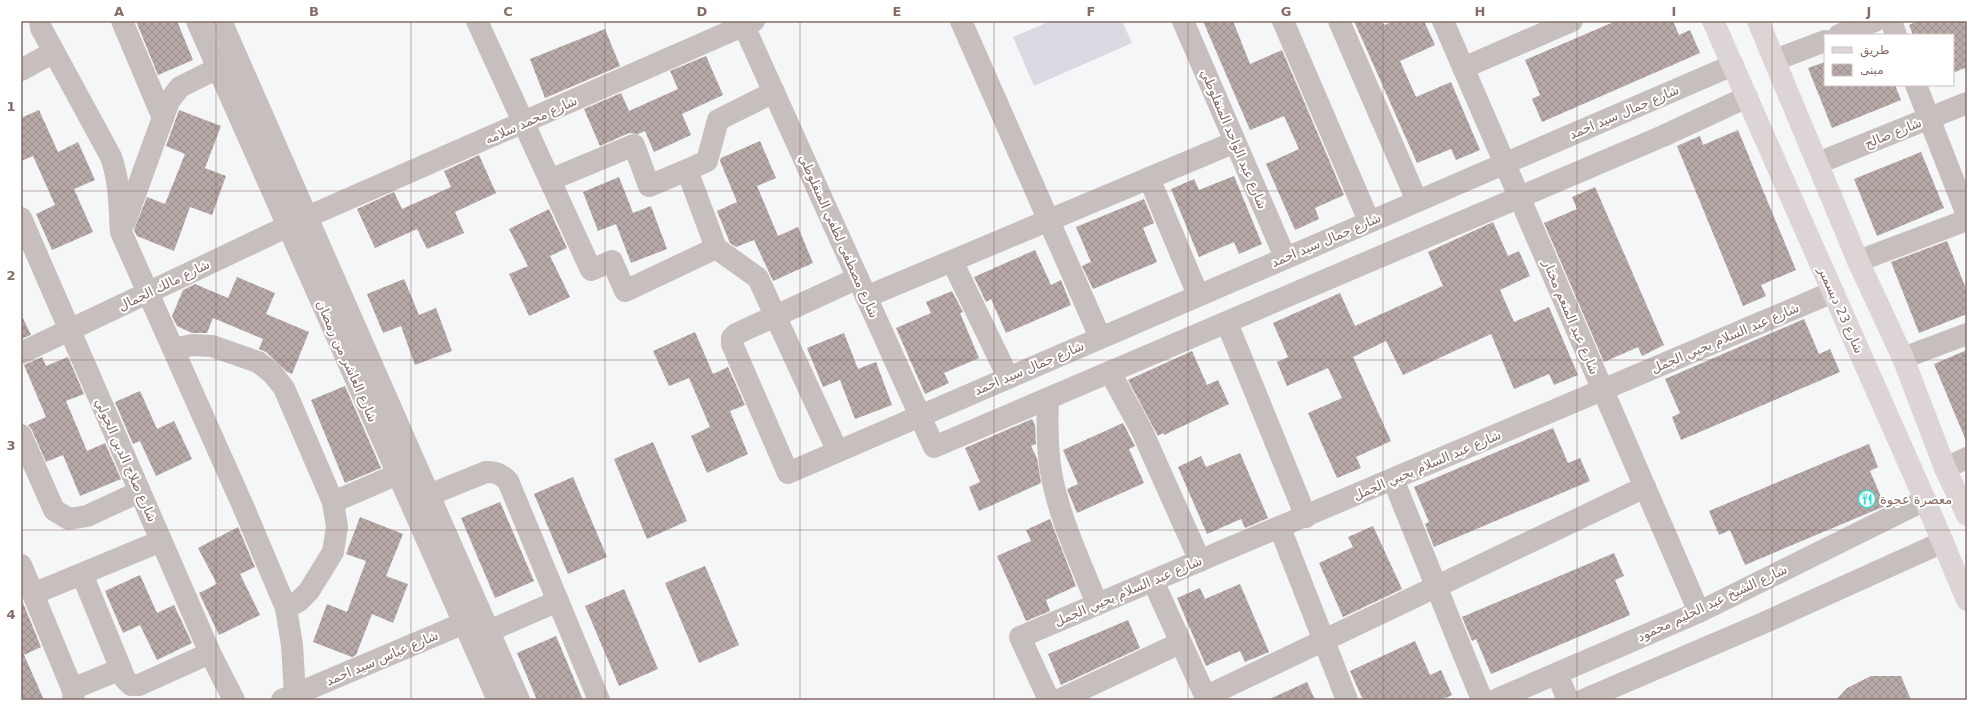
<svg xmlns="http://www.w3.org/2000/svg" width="1988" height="721" viewBox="0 0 1988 721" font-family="'DejaVu Sans','Noto Sans Arabic',sans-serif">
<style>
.pitch{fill:#dbd9e2}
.building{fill:url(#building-cross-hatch)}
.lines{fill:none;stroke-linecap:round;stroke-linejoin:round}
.minor{stroke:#c7bfbe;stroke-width:22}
.major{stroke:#ddd5d5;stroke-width:22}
.grid{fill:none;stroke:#866b67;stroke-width:1;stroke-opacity:0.55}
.labels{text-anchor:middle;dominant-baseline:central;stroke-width:4;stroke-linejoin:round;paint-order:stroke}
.street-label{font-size:13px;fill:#866b67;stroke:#fff}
.poi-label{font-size:13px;fill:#866b67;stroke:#fff;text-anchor:start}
.neatline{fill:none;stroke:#866b67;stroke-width:1.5}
.grid-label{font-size:13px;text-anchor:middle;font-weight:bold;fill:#866b67}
</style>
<defs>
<pattern id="building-cross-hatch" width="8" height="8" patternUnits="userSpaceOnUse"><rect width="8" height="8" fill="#b6a9a8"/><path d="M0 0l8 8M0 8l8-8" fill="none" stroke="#9a8e8d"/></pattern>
</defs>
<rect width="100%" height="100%" fill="#f5f6f8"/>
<polygon class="pitch" points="1051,21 1122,21 1132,43 1034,86 1013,37"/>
<g class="building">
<polygon points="136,21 177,21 193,60 158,75"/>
<polygon points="1203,21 1233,21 1250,64 1282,50 1344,195 1315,208 1319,219 1295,230 1266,164 1299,149 1284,116 1250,130"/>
<polygon points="1354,21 1382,21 1384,25 1394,21 1424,21 1435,45 1400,61 1416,97 1451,82 1480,150 1456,160 1451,149 1417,163"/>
<polygon points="1616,21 1673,21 1679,35 1690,30 1700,53 1542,122 1532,99 1540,95 1525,60"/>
<polygon points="1918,21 1967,21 1967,67 1953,73 1953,35 1913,35 1909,25"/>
<polygon points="605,29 620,66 545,98 530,59"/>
<polygon points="706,56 723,95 682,114 691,135 654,152 645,131 638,134 629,133 600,146 584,109 621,93 629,111 678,89 670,71"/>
<polygon points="1825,62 1825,85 1895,85 1901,100 1832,128 1808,68"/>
<polygon points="39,110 58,152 78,142 95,180 74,189 93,232 52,250 36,214 55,205 33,156 21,161 21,118"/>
<polygon points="179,110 221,126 205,168 226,176 212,215 190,207 174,251 137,236 134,230 147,197 165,204 185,154 166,146"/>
<polygon points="1738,130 1796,270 1761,285 1766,296 1743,306 1677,146 1700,136 1703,145"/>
<polygon points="760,141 776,178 757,186 778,236 798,227 813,263 773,281 754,240 736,247 730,243 717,211 737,202 720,161 721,158"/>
<polygon points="1921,152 1944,208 1877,236 1854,179"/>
<polygon points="479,155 496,193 455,212 464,233 427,249 417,229 375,248 357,209 394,192 402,209 451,187 444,171"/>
<polygon points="1234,176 1262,244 1239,254 1234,242 1199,257 1171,189 1194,179 1199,190"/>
<polygon points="619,177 633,213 651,206 667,249 631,263 616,224 598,231 583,192"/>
<polygon points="1595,187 1664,345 1642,356 1638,347 1604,362 1544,223 1577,209 1572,197"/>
<polygon points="1144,199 1154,223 1143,228 1157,262 1093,289 1082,266 1091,262 1076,227"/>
<polygon points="549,209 567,248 550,256 570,297 529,316 509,274 528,266 509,229"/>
<polygon points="1493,222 1508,256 1519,251 1530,276 1500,290 1514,322 1549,307 1578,375 1554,385 1549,374 1514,389 1491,334 1403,375 1386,341 1353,357 1391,441 1356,457 1361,468 1337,478 1308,413 1342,398 1328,368 1287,386 1277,362 1288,357 1273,323 1340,293 1355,326 1443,286 1428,252"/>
<polygon points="1947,241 1967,291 1967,314 1919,333 1891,262"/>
<polygon points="1035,250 1051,285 1061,280 1071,305 1006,333 991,299 986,302 974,277"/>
<polygon points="237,277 275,293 266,314 309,332 292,374 287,372 266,352 259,349 263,339 213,318 207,333 192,333 177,326 172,316 183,290 195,284 228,298"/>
<polygon points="404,279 419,315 436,308 452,351 415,365 401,326 383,333 367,294"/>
<polygon points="952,291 963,312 960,313 979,358 944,373 949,383 925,394 896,328 931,313 926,302"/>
<polygon points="21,314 31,335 21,339"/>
<polygon points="1804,319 1819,354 1830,349 1840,372 1681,440 1672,417 1680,413 1665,379"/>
<polygon points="695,332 713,374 728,367 745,405 730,411 748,454 707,473 691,436 710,427 689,378 669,386 653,351"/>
<polygon points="844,333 858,369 876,362 892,405 855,419 840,380 823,387 807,348"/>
<polygon points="1967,350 1967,443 1934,364"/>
<polygon points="1192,351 1207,385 1218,380 1229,404 1164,435 1163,433 1158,436 1128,380"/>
<polygon points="42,357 46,366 68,357 84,394 66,401 87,451 105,443 121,479 80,496 63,455 46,462 32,430 28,425 46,417 24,365"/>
<polygon points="345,386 381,468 345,483 311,400"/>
<polygon points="140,391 157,429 174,421 192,459 156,476 140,441 133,444 115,402"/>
<polygon points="1032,419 1035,425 1036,444 1031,446 1037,458 1041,483 979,511 969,487 980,482 965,448"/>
<polygon points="1123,423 1135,446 1129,449 1144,483 1077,513 1067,489 1078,484 1063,450"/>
<polygon points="1553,428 1568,463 1580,458 1590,481 1434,547 1425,524 1429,522 1414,487"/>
<polygon points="653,442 687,521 647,539 614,459"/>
<polygon points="1869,444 1878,467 1870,471 1885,506 1745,565 1730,530 1719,535 1709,511"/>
<polygon points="1240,453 1268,518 1245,528 1241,519 1207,534 1178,467 1201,456 1206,467"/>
<polygon points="573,477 607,557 568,574 534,494"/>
<polygon points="500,502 534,581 495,598 461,518"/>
<polygon points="360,517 403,534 386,576 408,584 393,623 372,614 356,655 352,657 313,642 327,604 347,612 366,561 346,554"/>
<polygon points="1050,519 1076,586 1046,600 1050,611 1026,621 997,556 1031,541 1026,530"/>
<polygon points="1373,526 1402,589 1343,617 1319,563 1353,547 1348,537"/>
<polygon points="238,527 255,567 240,574 260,615 219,635 199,593 217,584 198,548"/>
<polygon points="1614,553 1624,576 1615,580 1630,615 1491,674 1476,639 1472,641 1462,617"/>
<polygon points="705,566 739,645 699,663 665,583"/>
<polygon points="140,575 157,613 174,605 192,643 157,660 140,625 123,633 105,591"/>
<polygon points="1240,584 1269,652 1245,662 1240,651 1206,666 1177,598 1200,588 1205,599"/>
<polygon points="624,589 658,669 619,686 585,606"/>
<polygon points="21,598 41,647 24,655 44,700 21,700"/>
<polygon points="1128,620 1140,648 1061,685 1048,654"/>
<polygon points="556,636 583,700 537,700 517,653"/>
<polygon points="1415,641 1430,675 1441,670 1452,695 1441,700 1363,700 1350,671"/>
<polygon points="1871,676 1901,676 1911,700 1836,700 1847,688"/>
<polygon points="1307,682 1315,700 1267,700"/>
</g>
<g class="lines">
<g class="minor">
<path d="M40 21 41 28 111 157C120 182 119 206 121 232L243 506 286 608 292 645 295 695"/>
<polyline points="122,21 163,118"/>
<polyline points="197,21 498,700"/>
<polyline points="221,21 519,700"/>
<polyline points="477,21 591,270 612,261 625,291 716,248"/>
<polyline points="961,21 1100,337"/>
<polyline points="1183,21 1285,257"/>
<polyline points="1283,21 1369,221"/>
<polyline points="1339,21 1417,201"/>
<polyline points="1443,21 1699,612"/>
<polyline points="1891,21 1896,35"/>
<polyline points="744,26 934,447 1663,136 1747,97"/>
<polyline points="1839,35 1875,21"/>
<polyline points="1775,60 1825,41"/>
<polyline points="1463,68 1572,21"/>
<polyline points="21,70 54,52"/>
<polyline points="1916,85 1967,215"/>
<polyline points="1818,163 1967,103"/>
<polyline points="687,170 707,161 718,120 774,92"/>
<polyline points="1149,178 1198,295"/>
<polyline points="550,180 634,145 649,186 687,170 716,248 758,278 837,450"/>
<polyline points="21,218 210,653 234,700"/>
<polyline points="125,222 169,101 180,87 218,68"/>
<polyline points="952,261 1008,377"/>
<polyline points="1858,261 1967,220"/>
<polyline points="858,278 736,334 732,338 732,344 788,473 1733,65"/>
<polyline points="866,297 1235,142"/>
<polyline points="1227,323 1306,517"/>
<polyline points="174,349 192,345 212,346 258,362 272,373 284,388 333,502 337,527 333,552 309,591 299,601 286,608"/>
<polyline points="21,353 307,217 754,21"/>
<polyline points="1903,358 1967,334"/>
<polyline points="1110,372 1142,431 1200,561"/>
<path d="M1048 399C1047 423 1047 448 1051 472 1059 518 1080 561 1097 604"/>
<polyline points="21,435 54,510 69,519 87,516 139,492"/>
<polyline points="1945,468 1967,458"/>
<polyline points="1393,479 1482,700"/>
<path d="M429 495 486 472C496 472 501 474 508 481L599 700"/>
<polyline points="333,502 398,474"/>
<polyline points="1280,528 1347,700"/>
<polyline points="21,565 74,693 73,700"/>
<polyline points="82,574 125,679 131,685 139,685 210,653"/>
<polyline points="1153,581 1207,700"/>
<polyline points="33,594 161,541"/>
<polyline points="489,631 558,601"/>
<polyline points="1557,674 1568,700"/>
<polyline points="72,689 121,669"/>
<polyline points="1205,697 1645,487"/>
<polyline points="282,700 476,618"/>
<polyline points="1049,700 1020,637 1833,292"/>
<polyline points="1059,700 1180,643"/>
<polyline points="1495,700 1699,612 1925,500"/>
<polyline points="1583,700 1761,624 1943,542"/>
</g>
<g class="major">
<polyline points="1713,21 1925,500 1967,600"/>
<polyline points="1758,21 1858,261 1903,358 1945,468 1967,515"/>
</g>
</g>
<path class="grid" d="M216 21V700M411 21V700M605 21V700M800 21V700M994 21V700M1188 21V700M1383 21V700M1577 21V700M1772 21V700M21 191H1967M21 360H1967M21 530H1967"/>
<defs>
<g id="restaurant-ring" transform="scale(0.9)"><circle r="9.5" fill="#fff" stroke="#2ce1d0" stroke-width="1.5"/><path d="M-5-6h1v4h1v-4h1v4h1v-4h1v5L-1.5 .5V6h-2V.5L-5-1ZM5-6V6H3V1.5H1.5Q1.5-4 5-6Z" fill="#2ce1d0"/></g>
</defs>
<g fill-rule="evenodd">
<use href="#restaurant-ring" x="1867" y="499"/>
</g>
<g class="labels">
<g class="street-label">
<text transform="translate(1624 112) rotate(-23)">شارع جمال سيد احمد</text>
<text transform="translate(531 120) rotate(-24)">شارع محمد سلامه</text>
<text transform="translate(1893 133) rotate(-22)">شارع صالح</text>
<text transform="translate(1234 139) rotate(67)">شارع عبد الواحد المنفلوطي</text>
<text transform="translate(839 236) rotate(66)">شارع مصطفى لطفي المنفلوطي</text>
<text transform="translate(1326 240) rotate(-23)">شارع جمال سيد احمد</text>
<text transform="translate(164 285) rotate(-26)">شارع مالك الجمال</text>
<text transform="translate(1841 310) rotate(66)">شارع 23 ديسمبر</text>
<text transform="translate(1571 317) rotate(67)">شارع عبد المنعم مختار</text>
<text transform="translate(1725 338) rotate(-23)">شارع عبد السلام يحيي الجمل</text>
<text transform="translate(347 361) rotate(66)">شارع العاشر من رمضان</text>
<text transform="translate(1029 368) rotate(-23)">شارع جمال سيد احمد</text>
<text transform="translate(126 460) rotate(66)">شارع صلاح الدين الجولي</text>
<text transform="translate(1427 465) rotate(-23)">شارع عبد السلام يحيي الجمل</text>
<text transform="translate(1128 591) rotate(-23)">شارع عبد السلام يحيي الجمل</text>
<text transform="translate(1712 603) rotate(-25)">شارع الشيخ عبد الحليم محمود</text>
<text transform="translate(382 658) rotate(-23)">شارع عباس سيد احمد</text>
</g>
<g class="poi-label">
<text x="1880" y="499">معصرة عجوة</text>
</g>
</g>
<rect width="1988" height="721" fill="none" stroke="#ffffff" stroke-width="44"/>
<rect x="1824" y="34" width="130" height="52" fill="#ffffff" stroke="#cfc4c2"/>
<rect x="1832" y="47" width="20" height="6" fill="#ddd5d5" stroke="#cfc4c2"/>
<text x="1860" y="54" font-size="12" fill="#866b67">طريق</text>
<rect x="1832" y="64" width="20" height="12" fill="url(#building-cross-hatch)" stroke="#cfc4c2"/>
<text x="1860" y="74" font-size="12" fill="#866b67">مبنى</text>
<rect x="22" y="22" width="1944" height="677" class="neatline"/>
<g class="grid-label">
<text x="119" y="16">A</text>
<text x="314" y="16">B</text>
<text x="508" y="16">C</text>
<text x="702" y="16">D</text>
<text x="897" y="16">E</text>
<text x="1091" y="16">F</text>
<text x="1286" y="16">G</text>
<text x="1480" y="16">H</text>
<text x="1674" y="16">I</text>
<text x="1869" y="16">J</text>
<text x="11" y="111">1</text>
<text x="11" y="280">2</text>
<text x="11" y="450">3</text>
<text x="11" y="619">4</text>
</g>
</svg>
